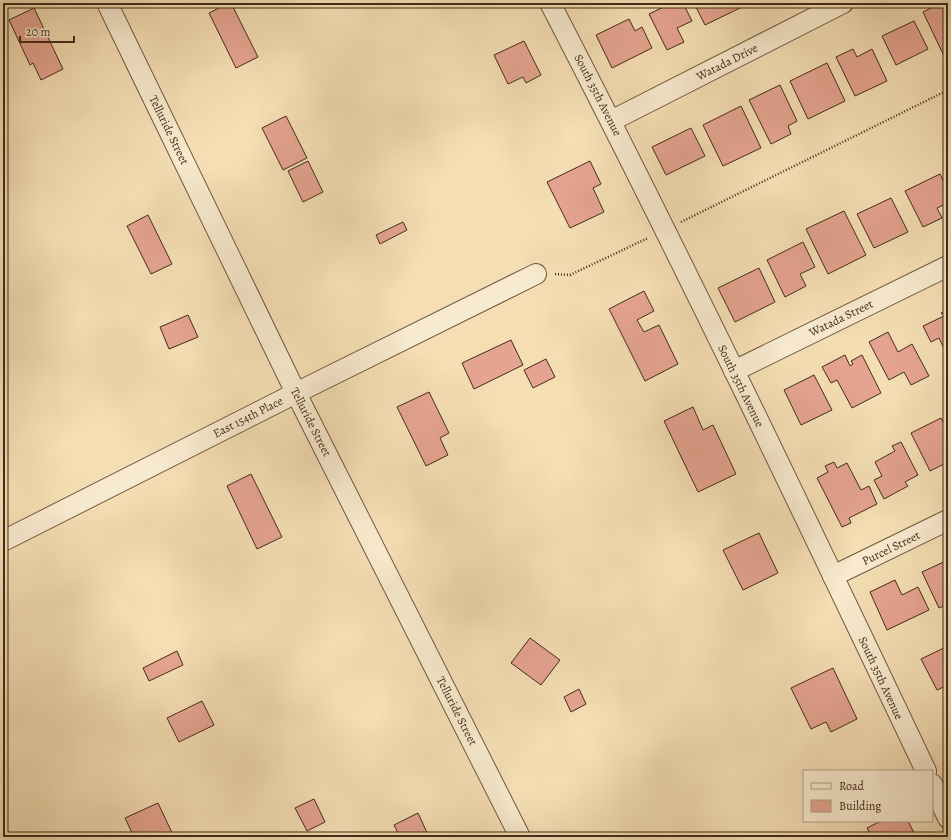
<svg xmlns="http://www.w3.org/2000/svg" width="951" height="840" viewBox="0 0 951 840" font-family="Alegreya,serif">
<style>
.building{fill:#e5a491;stroke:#422b1a}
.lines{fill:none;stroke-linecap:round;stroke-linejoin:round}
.minor-casing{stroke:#6f5840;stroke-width:22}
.path{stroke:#422b1a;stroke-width:2.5;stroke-dasharray:1 2;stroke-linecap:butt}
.minor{stroke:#f8eace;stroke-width:20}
.labels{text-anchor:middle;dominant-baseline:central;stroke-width:4;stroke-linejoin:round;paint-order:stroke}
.street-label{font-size:12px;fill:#422b1a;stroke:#f8eace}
</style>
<rect width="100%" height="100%" fill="#f5deb4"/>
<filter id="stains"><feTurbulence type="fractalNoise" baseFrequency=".005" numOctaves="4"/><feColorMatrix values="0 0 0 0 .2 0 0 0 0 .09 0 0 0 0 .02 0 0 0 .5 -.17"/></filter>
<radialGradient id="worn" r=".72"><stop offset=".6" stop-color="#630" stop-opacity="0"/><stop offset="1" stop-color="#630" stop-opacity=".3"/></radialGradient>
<g class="building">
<polygon points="229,3 231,3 258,57 236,68 209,13"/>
<polygon points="672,3 683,3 692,21 677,28 684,42 667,50 649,14"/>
<polygon points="694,3 741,3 742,7 705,25"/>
<polygon points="941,3 948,3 948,54 944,56 923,12"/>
<polygon points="34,8 63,69 41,80 33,63 30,65 9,20"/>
<polygon points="629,19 635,31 642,27 652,48 612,68 596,35"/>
<polygon points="914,21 928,49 896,65 882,36"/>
<polygon points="524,41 541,75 526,83 523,77 508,84 494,55"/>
<polygon points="853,49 857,57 872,49 887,81 855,96 836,57"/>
<polygon points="827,63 845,101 808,119 790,81"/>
<polygon points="780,85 797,121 788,126 791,134 771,144 749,100"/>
<polygon points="741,106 761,148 723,166 703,125"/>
<polygon points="286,116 307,158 283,170 262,128"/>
<polygon points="691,128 705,156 666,175 652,147"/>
<polygon points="308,161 323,192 303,202 288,171"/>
<polygon points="590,161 601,184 593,188 604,212 570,228 547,182"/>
<polygon points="940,174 948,191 948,203 937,208 942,218 923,227 905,191"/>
<polygon points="891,198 908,232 874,248 857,214"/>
<polygon points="844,211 866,255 828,274 806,229"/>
<polygon points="148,215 172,264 151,274 127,226"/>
<polygon points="403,222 407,230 380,244 376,235"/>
<polygon points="803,242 815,267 800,274 806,286 785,297 767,260"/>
<polygon points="759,268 775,302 735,322 718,288"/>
<polygon points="644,291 654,311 637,320 644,332 659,325 678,364 645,381 609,309"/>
<polygon points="948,309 948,357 939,338 931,342 923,326 944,316 941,313"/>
<polygon points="188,315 198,337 169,349 160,327"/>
<polygon points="888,332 898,352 912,344 929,376 911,385 904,372 889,380 869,342"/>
<polygon points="511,340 523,365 474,389 462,363"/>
<polygon points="845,355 850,366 853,364 851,361 862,355 881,393 852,408 837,380 831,383 822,367"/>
<polygon points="546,359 555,377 533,388 524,370"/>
<polygon points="814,375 832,410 801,425 784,390"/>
<polygon points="429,392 449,433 440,438 448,455 426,466 397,407"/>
<polygon points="693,407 703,430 713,425 736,474 698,492 664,421"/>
<polygon points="941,418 948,432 948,471 944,464 930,471 911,433"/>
<polygon points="901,442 918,475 905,482 908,486 884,499 874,480 882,476 875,462 895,451 892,446"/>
<polygon points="834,462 837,468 847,463 861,490 869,486 877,504 849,518 851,523 842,527 817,478 828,472 825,466"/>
<polygon points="251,474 282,537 257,549 227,486"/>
<polygon points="759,533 778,573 743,590 723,550"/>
<polygon points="948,560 948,604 939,608 922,572"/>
<polygon points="895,580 902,595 918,587 929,610 887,630 870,592"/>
<polygon points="530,638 560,660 541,685 511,663"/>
<polygon points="948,646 948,685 937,690 921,659"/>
<polygon points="177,651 183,665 149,681 143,668"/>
<polygon points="833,668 857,719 831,732 826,722 811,729 791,688"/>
<polygon points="579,689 586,704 571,712 564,697"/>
<polygon points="948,696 948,708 943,699"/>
<polygon points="202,701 214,725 179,742 167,718"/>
<polygon points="314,799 325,822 307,831 295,808"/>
<polygon points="158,803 174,837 134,837 125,818"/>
<polygon points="418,813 429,837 400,837 394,825"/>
<polygon points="881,821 908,821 916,837 872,837 867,828"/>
</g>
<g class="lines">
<g class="minor-casing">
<g id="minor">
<polyline points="107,3 296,393 520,837"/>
<path d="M550 3C681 256 804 514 926 771"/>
<polyline points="611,121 843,3"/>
<polyline points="734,371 948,266"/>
<polyline points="3,541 296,393 536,274"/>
<polyline points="833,576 948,520"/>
<polyline points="932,784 948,818"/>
</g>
</g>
<g class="path">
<polyline points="681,222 948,90"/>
<polyline points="555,274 570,275 648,238"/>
</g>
<use href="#minor" class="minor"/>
</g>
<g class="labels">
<g class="street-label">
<text transform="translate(727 62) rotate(-27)">Watada Drive</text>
<text transform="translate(598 95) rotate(63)">South 35th Avenue</text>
<text transform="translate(169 130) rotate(64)">Telluride Street</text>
<text transform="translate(841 318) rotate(-26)">Watada Street</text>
<text transform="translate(741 386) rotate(64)">South 35th Avenue</text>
<text transform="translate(248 417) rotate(-27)">East 154th Place</text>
<text transform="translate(311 422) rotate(63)">Telluride Street</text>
<text transform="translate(891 548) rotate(-26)">Purcel Street</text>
<text transform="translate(881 678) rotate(65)">South 35th Avenue</text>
<text transform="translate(457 711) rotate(63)">Telluride Street</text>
</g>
</g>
<rect width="951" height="840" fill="none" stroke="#f5deb4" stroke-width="16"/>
<rect x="4" y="4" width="943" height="832" fill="none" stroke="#422b1a" stroke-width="2"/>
<rect x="8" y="8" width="935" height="824" fill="none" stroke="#422b1a"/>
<rect x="803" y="770" width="130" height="52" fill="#f8eace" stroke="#af9e86"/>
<rect x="811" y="783" width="20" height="6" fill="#f8eace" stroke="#af9e86"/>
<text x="839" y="790" font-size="12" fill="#422b1a">Road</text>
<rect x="811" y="800" width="20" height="12" fill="#e5a491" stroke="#af9e86"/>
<text x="839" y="810" font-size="12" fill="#422b1a">Building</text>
<path d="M20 36v6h54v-6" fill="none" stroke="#422b1a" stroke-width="2"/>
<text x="26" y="36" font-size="12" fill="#422b1a" stroke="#f8eace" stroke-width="3" paint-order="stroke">20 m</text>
<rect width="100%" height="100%" filter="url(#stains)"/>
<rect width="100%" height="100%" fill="url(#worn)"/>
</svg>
